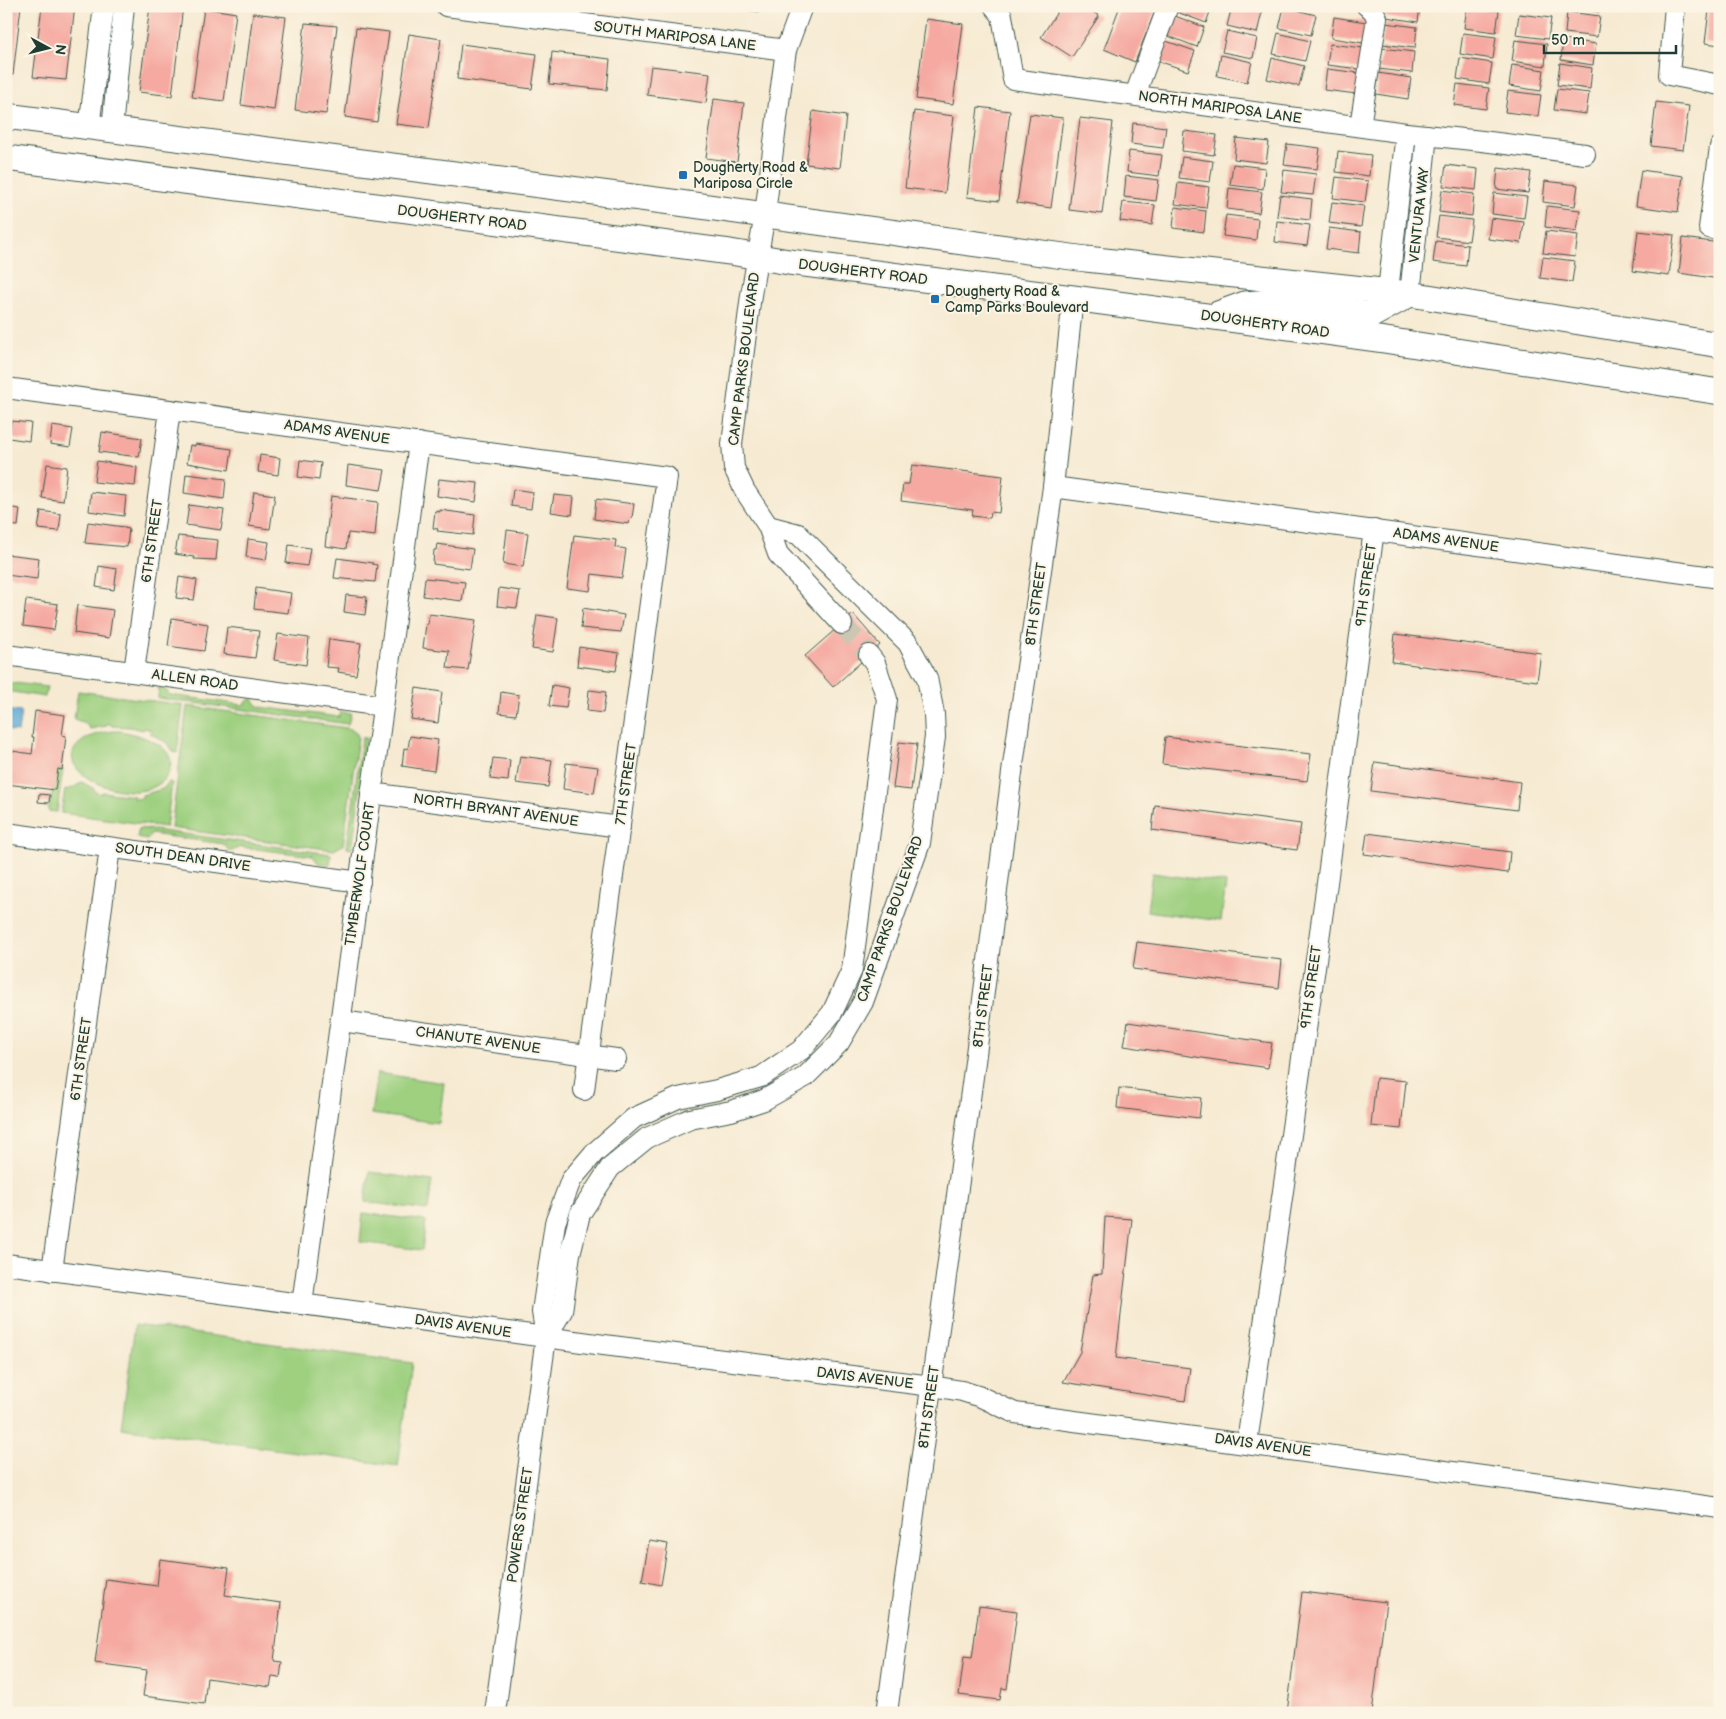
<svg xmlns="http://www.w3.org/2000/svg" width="1726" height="1719" viewBox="0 0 1726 1719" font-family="'Balsamiq Sans',sans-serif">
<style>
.green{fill:#9ed080;stroke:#5e865a}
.water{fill:#5ea9d6;stroke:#3e7385}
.building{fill:#f5a9a0}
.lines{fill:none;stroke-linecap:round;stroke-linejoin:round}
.minor-tunnel{stroke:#cbc7b2;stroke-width:20;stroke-dasharray:20 10;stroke-linecap:butt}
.minor-casing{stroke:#3f574c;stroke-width:22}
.major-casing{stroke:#3f574c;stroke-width:27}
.minor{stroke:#fff;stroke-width:20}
.major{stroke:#fff;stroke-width:25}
.poi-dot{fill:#1f6fb2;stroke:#fcf5e5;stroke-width:2}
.labels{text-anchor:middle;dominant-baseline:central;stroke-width:4;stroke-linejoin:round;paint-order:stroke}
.street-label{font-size:14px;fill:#1f3d34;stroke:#fcf5e5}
.poi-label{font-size:14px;fill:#1f3d34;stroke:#fcf5e5;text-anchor:start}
</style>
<rect width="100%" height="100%" fill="#fcf5e5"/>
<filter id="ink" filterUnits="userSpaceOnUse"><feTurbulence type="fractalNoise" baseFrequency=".02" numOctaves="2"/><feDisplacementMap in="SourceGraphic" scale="10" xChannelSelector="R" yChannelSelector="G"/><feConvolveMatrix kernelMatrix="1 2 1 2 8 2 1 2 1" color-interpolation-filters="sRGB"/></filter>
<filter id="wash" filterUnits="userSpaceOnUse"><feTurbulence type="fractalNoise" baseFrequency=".0096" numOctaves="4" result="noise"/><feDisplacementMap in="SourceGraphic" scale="20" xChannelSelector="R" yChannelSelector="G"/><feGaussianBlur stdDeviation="1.12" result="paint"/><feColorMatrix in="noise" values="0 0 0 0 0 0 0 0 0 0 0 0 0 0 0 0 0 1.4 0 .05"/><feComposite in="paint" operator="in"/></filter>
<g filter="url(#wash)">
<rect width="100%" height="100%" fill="#f6ead2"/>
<g class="green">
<polygon points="6,682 47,687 45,697 6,691"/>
<polygon points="159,687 164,688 170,695 243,705 250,699 253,699 259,707 339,717 340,712 351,713 348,724 158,698"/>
<polygon points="78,691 183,705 177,753 174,752 167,743 150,733 151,730 144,728 143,730 130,727 112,726 111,724 105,724 106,726 90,729 85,723 74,719"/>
<polygon points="187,706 347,728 356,732 358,737 343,845 334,850 171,828"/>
<path d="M119 731C137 734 180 745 169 771 152 817 43 774 80 743 91 734 105 731 119 731Z"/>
<polygon points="362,738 367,738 352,849 347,848"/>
<polygon points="58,769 63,769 57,812 48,811"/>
<polygon points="82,782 94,789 94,791 101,794 102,792 134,796 134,799 142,798 142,795 163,789 169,782 172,783 166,827 61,813 65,790 73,788"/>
<polygon points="139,828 331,854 330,865 318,863 313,856 240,847 232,851 229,851 224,844 151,834 147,840 137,838"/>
<polygon points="1152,873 1226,883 1221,921 1147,911"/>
<polygon points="377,1073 444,1083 439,1123 371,1114"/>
<polygon points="369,1172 432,1181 428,1210 365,1202"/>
<polygon points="363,1213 426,1221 422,1250 360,1242"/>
<polygon points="135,1325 412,1363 398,1466 121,1428"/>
</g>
<polygon class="water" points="6,710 21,712 18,732 6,730"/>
<g id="blocks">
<g class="building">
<polygon points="6,6 21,6 13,75 6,74"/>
<polygon points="42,6 75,6 66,80 33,77"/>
<polygon points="150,6 183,6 172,96 139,92"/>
<polygon points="724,6 761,6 761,12 724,8"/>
<polygon points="1061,6 1084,6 1099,16 1072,57 1041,37"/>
<polygon points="1120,6 1157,6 1135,62 1104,49"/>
<polygon points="1179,6 1212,6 1206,23 1177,12"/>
<polygon points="1232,6 1262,12 1257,33 1227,26"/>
<polygon points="1387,6 1420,6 1418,22 1386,17"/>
<polygon points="1565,6 1600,6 1599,12"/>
<polygon points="1284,7 1316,15 1311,35 1279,28"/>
<polygon points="1467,7 1499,11 1496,32 1464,28"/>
<polygon points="204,8 236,13 224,101 192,97"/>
<polygon points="1709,10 1720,12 1720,45 1705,43"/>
<polygon points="1567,12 1600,16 1597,37 1565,33"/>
<polygon points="253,13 286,17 274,110 241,105"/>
<polygon points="1519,14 1551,18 1548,39 1516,35"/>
<polygon points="1175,16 1204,27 1197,47 1168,36"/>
<polygon points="1334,17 1366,22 1364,43 1331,38"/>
<polygon points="926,19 963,24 953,104 916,99"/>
<polygon points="305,23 337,26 326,114 295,110"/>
<polygon points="1385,23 1417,27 1415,48 1382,44"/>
<polygon points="356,28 389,32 377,122 345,117"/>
<polygon points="1227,31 1257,38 1253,58 1222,52"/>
<polygon points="1278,33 1310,41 1305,61 1273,54"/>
<polygon points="1463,33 1496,37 1493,59 1460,54"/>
<polygon points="409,34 441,39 429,128 396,124"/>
<polygon points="1563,39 1596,44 1593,65 1561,60"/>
<polygon points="1515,40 1547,44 1545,66 1512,61"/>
<polygon points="1166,41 1195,51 1188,71 1158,61"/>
<polygon points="461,44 537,54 532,89 457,79"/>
<polygon points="1330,44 1363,48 1360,69 1327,65"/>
<polygon points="1382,48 1414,52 1412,73 1379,69"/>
<polygon points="552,52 610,59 607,90 549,84"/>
<polygon points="1221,55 1252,62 1247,82 1217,76"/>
<polygon points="1272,58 1304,66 1299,86 1267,79"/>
<polygon points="1460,58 1492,63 1489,84 1457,79"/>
<polygon points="1560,63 1592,68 1590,89 1557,85"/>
<polygon points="1512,65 1544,70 1541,91 1509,86"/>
<polygon points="651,66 710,73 706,103 647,95"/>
<polygon points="1327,69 1360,73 1357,94 1324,90"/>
<polygon points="1378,73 1411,78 1408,99 1376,94"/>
<polygon points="1457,84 1489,88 1486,109 1454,105"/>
<polygon points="1557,89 1589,93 1586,114 1554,110"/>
<polygon points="1508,91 1541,95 1538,116 1505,112"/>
<polygon points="714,99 744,103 737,162 706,158"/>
<polygon points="1656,102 1689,106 1683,150 1651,146"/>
<polygon points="978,107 1010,111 999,201 967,197"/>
<polygon points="813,111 846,116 840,168 806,164"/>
<polygon points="914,111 954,116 945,193 905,188"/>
<polygon points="1030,114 1063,118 1051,208 1017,203"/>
<polygon points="1080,118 1113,122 1102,214 1069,210"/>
<polygon points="1133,123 1166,127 1163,148 1131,144"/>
<polygon points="1184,131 1217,135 1214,155 1182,151"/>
<polygon points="1236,138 1269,142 1266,163 1234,159"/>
<polygon points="1287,144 1320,148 1317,169 1284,165"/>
<polygon points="1129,151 1162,155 1159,176 1127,172"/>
<polygon points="1338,151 1371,155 1369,176 1336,172"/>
<polygon points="1182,157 1213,161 1210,182 1179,178"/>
<polygon points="1233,164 1265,168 1263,189 1230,185"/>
<polygon points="1446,165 1478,169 1476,190 1443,186"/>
<polygon points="1498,168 1531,172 1528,193 1496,189"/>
<polygon points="1284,170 1316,174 1313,195 1281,192"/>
<polygon points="1641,170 1683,176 1678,212 1636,206"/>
<polygon points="1126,176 1159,180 1156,201 1124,197"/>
<polygon points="1336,177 1368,181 1365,202 1333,198"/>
<polygon points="1545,181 1578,185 1575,206 1543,202"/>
<polygon points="1178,183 1209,187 1206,208 1175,204"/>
<polygon points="1229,188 1262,192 1259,213 1227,209"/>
<polygon points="1442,190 1474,194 1472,216 1439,212"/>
<polygon points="1494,193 1527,197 1524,218 1492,214"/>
<polygon points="1280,195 1312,199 1310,220 1277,216"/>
<polygon points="1123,202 1155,205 1152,225 1120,221"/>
<polygon points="1332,202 1364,206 1361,227 1329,223"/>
<polygon points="1547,206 1580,210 1577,231 1545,227"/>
<polygon points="1175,207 1206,211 1204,232 1173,228"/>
<polygon points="1226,215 1258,219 1256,240 1223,236"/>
<polygon points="1439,216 1472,220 1469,241 1436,237"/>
<polygon points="1491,218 1524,222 1521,243 1488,239"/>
<polygon points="1277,221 1310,225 1307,246 1275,242"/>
<polygon points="1329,228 1361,232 1359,253 1326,249"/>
<polygon points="1546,231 1578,235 1575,257 1543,253"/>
<polygon points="1638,231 1674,235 1669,276 1633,271"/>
<polygon points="1683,238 1720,243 1720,279 1679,273"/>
<polygon points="1436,241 1468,245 1466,266 1433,262"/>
<polygon points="1543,257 1575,261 1572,282 1540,278"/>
<polygon points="11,421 31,423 29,441 9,438"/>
<polygon points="52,426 73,429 70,447 50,444"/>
<polygon points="102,432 142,438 139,457 99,452"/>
<polygon points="195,444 232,449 229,470 187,463 190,445 195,446"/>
<polygon points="260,455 280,458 278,475 258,472"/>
<polygon points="300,460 321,463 319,480 298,477"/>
<polygon points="97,461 137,467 135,486 94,482"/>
<polygon points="47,464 67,467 63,501 42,498"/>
<polygon points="348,465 385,470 381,490 346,485"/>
<polygon points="912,465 1003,476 999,513 991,512 990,518 972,516 973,510 901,501 903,484 909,484"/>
<polygon points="186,474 226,479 224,499 184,493"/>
<polygon points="439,479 478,483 476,502 437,496"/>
<polygon points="513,489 533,492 531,509 511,506"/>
<polygon points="91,492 126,496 124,516 89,511"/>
<polygon points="254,492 275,495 270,529 249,526"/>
<polygon points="554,495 574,497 572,515 551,512"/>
<polygon points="331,496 378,502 375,536 348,533 346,549 325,546"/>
<polygon points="596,499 634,504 632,518 630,518 629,524 594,519"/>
<polygon points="189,505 224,510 221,530 186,525"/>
<polygon points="6,507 20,509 18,526 6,525"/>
<polygon points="440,510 475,515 473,535 437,531 438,529 433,528 435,511 440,512"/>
<polygon points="41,511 61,514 59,531 38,529"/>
<polygon points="88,522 124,527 124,528 129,529 127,547 85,543"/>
<polygon points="507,530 528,533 523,567 503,564"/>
<polygon points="574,535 616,540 615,547 626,549 622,578 592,574 590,591 567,588"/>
<polygon points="178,536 218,540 216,560 194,559 194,557 175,554"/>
<polygon points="248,539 269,542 266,560 246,557"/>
<polygon points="437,544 473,549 470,569 433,564 434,550 436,550"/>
<polygon points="289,545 310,548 307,566 286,563"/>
<polygon points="6,554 39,558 37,579 6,575"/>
<polygon points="337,558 373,563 372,564 377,565 375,582 334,578"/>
<polygon points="99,566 117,569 114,590 96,587"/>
<polygon points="179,577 197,580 194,600 176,598"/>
<polygon points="425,578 465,582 462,601 423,596"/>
<polygon points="256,588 291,593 288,613 254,609"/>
<polygon points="499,588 520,591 517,608 497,606"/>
<polygon points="346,595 367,597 365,615 344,612"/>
<polygon points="26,600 58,604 54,630 23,626"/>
<polygon points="77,605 113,610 109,638 74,633"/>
<polygon points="583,608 624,615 621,632 581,628"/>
<polygon points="429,614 476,620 468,670 447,668 449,651 423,648 426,624 428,624"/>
<polygon points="853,614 880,645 833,687 805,656"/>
<polygon points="537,615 558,618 553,652 532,649"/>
<polygon points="172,618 208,624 204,651 168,646"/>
<polygon points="227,627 259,631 255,658 224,654"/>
<polygon points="278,634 309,638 306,665 274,660"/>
<polygon points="1395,634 1541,653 1537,681 1392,662"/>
<polygon points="329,639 361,643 356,675 338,672 339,668 326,667"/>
<polygon points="579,647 619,653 616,671 577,666"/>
<polygon points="552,685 569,688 566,708 549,706"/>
<polygon points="416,688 442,692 438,723 411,719"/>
<polygon points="589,690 606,692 603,713 587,711"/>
<polygon points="501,692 519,695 516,715 499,713"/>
<polygon points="35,711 65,715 62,735 66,736 62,770 58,769 55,790 6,784 6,750 32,754 34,737 32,737"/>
<polygon points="410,736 438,740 434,771 402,766 404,748 408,749"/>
<polygon points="1165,737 1311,754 1307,781 1162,764"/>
<polygon points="899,742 917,744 911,790 893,788"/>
<polygon points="520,756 552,760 548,787 516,783"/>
<polygon points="493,758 510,760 508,781 490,779"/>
<polygon points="1375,762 1520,782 1517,810 1371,791"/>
<polygon points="566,763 598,767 594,793 563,789"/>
<polygon points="39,794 50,795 49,803 38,802"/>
<polygon points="1155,805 1301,824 1297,850 1152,830"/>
<polygon points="1367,833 1510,852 1508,873 1364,854"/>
<polygon points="1137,942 1282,960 1279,988 1133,969"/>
<polygon points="1128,1022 1272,1043 1268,1068 1124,1046"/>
<polygon points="1376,1078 1406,1081 1401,1129 1371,1126"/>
<polygon points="1119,1088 1201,1098 1199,1118 1117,1108"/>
<polygon points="1105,1217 1132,1219 1116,1358 1190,1368 1185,1401 1063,1382 1080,1352 1093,1275 1102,1274"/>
<polygon points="649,1541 668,1544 661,1585 642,1581"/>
<polygon points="160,1559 229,1568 225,1595 281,1603 274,1661 282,1662 280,1678 272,1677 270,1687 207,1678 204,1704 143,1696 147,1670 95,1663 106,1579 157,1586"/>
<polygon points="1302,1592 1386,1602 1372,1713 1287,1713"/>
<polygon points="979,1606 1017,1611 1007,1689 1002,1688 1000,1700 959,1695 964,1657 972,1658"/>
</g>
</g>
</g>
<g filter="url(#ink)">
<use href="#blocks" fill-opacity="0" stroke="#3f574c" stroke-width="1"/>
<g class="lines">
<polyline class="minor-tunnel" points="842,624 869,655"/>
<g class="minor-casing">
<g id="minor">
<polyline points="446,6 786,50"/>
<polyline points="803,6 801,9 786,50 782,79 765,214 751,295 732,444 734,468 745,491 768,526 778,554 842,624"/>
<polyline points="994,6 1002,16 1013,79 1406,133 1482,141 1585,154"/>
<polyline points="1675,6 1669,75 1720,85"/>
<polyline points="1135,95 1168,6"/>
<polyline points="1360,126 1377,18 1373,10 1367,6"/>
<polyline points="89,128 104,6"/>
<polyline points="112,129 124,6"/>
<polyline points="1720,147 1709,228 1720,231"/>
<polyline points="1388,291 1406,133"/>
<polyline points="1410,294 1427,135"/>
<polyline points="6,388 667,477 584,1090"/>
<polyline points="1053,487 1720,578"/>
<polyline points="6,655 383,706"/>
<polyline points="134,672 170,410"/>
<polyline points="371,793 620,827"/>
<polyline points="6,833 360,882"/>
<polyline points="341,1021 616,1059"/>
<polyline points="6,1264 604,1345 932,1386 962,1391 981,1397 1015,1413 1720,1508"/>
<polyline points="52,1271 110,848"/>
<polyline points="302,1304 419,443"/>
<polyline points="546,1337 562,1311 570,1254 580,1214 610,1168 647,1138 690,1119 731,1111 764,1100 805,1077 839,1043 863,1002 920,843 935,737 934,714 927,678 908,643 798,534 768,526"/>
<polyline points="1247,1443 1327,883 1374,530"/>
<polyline points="495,1713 546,1337 542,1312 555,1223 571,1180 594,1153 634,1118 678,1098 717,1090 761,1077 801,1050 832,1013 852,970 887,699 875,663 869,655"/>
<polyline points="887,1713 975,1062 1013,765 1053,487 1073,298"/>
</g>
</g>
<g class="major-casing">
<g id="major">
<polyline points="6,116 679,203 1086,259 1410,294 1720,345"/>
<polyline points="6,158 730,252 789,262 1073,298 1385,340 1720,392"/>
<polyline points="1218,314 1245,304 1271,302 1372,315 1410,294"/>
</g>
</g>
<use href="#minor" class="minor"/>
<use href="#major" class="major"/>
</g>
</g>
<g class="poi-dot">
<rect x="678" y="170" width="10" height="10" rx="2.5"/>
<rect x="930" y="294" width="10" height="10" rx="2.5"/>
</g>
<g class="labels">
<g class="street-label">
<text transform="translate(675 36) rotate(7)">SOUTH MARIPOSA LANE</text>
<text transform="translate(1220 107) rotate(8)">NORTH MARIPOSA LANE</text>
<text transform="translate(1419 215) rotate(-84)">VENTURA WAY</text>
<text transform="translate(462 218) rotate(7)">DOUGHERTY ROAD</text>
<text transform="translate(863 272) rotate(7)">DOUGHERTY ROAD</text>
<text transform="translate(1265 324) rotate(8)">DOUGHERTY ROAD</text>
<text transform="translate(744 359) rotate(-83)">CAMP PARKS BOULEVARD</text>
<text transform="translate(337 432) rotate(8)">ADAMS AVENUE</text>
<text transform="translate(1446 540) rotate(8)">ADAMS AVENUE</text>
<text transform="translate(152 541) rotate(-82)">6TH STREET</text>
<text transform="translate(1366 585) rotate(-82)">9TH STREET</text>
<text transform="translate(1036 604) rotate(-82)">8TH STREET</text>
<text transform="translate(195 680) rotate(8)">ALLEN ROAD</text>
<text transform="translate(626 784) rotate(-82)">7TH STREET</text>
<text transform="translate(496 810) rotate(8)">NORTH BRYANT AVENUE</text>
<text transform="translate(183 857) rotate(8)">SOUTH DEAN DRIVE</text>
<text transform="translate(360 874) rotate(-82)">TIMBERWOLF COURT</text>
<text transform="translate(890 919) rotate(-71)">CAMP PARKS BOULEVARD</text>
<text transform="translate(1311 987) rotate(-82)">9TH STREET</text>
<text transform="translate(983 1006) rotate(-83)">8TH STREET</text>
<text transform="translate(478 1040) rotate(8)">CHANUTE AVENUE</text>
<text transform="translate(81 1059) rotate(-82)">6TH STREET</text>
<text transform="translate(463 1326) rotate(8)">DAVIS AVENUE</text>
<text transform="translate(865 1378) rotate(7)">DAVIS AVENUE</text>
<text transform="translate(929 1407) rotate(-82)">8TH STREET</text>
<text transform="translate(1263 1445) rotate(8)">DAVIS AVENUE</text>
<text transform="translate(520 1525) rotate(-82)">POWERS STREET</text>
</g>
<g class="poi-label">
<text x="693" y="167">Dougherty Road &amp;<tspan x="693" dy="16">Mariposa Circle</tspan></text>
<text x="945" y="291">Dougherty Road &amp;<tspan x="945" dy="16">Camp Parks Boulevard</tspan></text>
</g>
</g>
<rect width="1726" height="1719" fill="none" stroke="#fcf5e5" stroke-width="25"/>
<g transform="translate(48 48) rotate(97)" stroke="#fcf5e5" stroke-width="4" paint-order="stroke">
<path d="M0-4L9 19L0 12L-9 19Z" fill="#1f3d34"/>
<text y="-8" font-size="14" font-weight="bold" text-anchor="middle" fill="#1f3d34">N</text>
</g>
<path d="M1544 45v8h132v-8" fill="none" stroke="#1f3d34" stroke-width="2.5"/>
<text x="1551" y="45" font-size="15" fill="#1f3d34" stroke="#fcf5e5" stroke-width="4" paint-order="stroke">50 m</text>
</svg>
